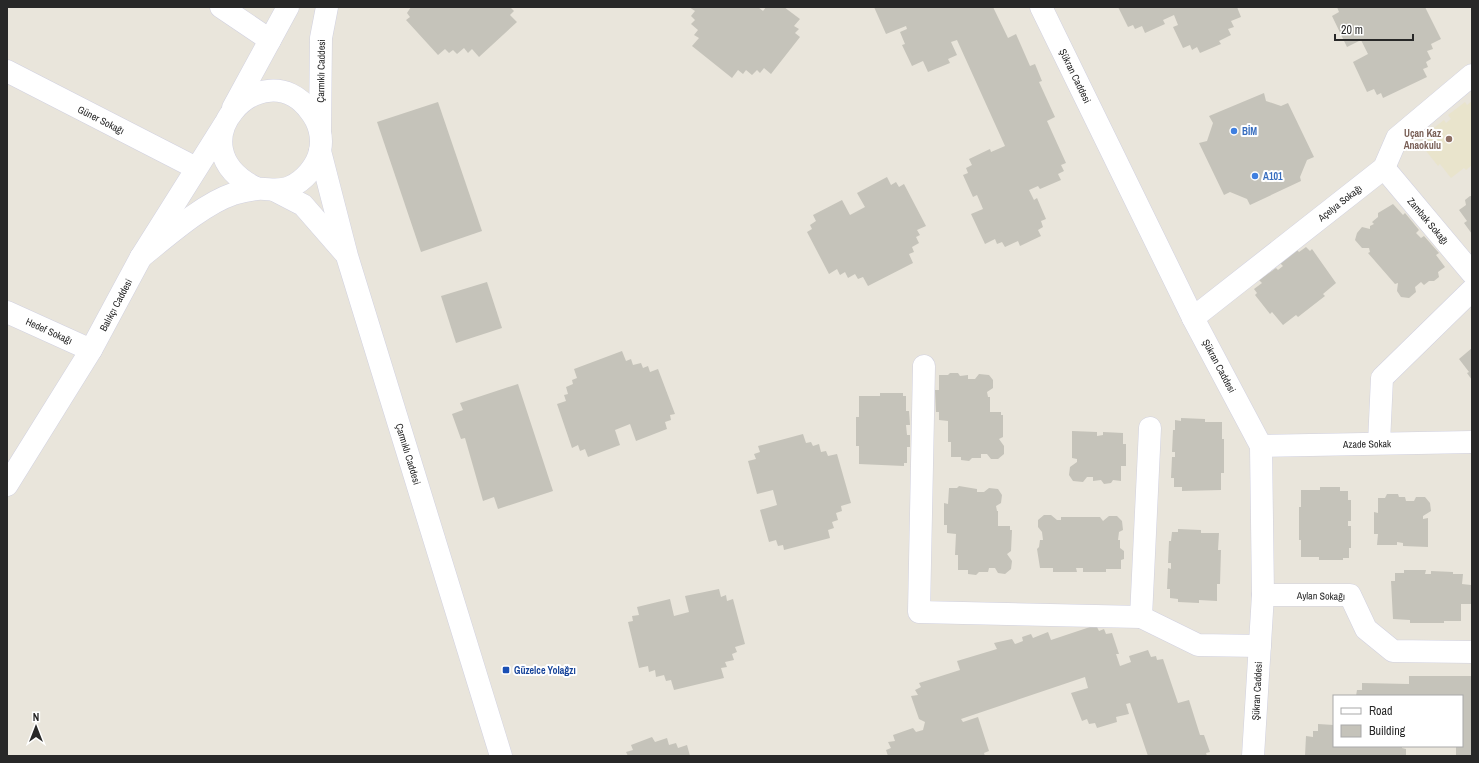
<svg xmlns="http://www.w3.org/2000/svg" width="1479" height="763" viewBox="0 0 1479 763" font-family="'Archivo Narrow',sans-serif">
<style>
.education{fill:#e9e4cc}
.building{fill:#c5c3ba}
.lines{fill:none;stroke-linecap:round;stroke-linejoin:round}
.minor-casing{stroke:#d1d1e0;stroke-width:23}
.secondary-casing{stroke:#d1d1e0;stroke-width:23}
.minor{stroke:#fff;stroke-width:22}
.secondary{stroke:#fff;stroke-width:22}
.shop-dot{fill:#3f7fe0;stroke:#fff;stroke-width:1.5}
.education-dot{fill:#8d6e63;stroke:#fff;stroke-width:1.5}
.transit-dot{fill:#1a4fb4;stroke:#fff;stroke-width:1.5}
.labels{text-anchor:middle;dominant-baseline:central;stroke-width:4;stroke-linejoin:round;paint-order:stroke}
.street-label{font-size:10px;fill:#282828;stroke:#fff}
.shop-label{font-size:10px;font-weight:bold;fill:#366cbe;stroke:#fff;text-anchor:start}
.education-label{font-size:10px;font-weight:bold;fill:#785e54;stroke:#fff;text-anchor:end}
.transit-label{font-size:10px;font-weight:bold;fill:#164399;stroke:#fff;text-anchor:start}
</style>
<rect width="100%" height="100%" fill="#e9e5db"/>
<polygon class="education" points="1472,101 1472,165 1466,170 1464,168 1451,178 1440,164 1438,166 1423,147 1425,145 1422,141 1430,136 1427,133 1444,120 1446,123 1451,119 1448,115 1465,102 1467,105"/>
<g class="building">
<polygon points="411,7 510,7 514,11 510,15 517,22 479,57 472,49 468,53 464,48 457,54 453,50 449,53 445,49 438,55 406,20 410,17 407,13"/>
<polygon points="689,7 758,7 763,11 766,7 784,7 800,19 794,26 799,29 795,33 800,37 771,74 764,68 760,73 757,70 752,75 746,70 743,74 738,70 732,78 692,46 699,38 694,35 698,30 691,24 695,20 691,16 695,11"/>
<polygon points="874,7 993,7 1008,38 1016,34 1030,66 1035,64 1042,81 1039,82 1055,117 1047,121 1066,163 1061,165 1064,171 1058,174 1061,180 1040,189 1038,186 1029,190 1034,200 1037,198 1046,219 1041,221 1043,227 1038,230 1041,236 1020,246 1018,241 1005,247 1002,242 997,244 995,239 985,244 971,214 983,209 977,195 973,197 963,175 968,173 966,168 972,165 969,159 990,149 991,152 1005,146 957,40 951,42 957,55 948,59 950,63 928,72 923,61 912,66 902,45 905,44 900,32 907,29 906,26 886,34"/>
<polygon points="1118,7 1237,7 1241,17 1231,21 1234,27 1228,29 1231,35 1219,41 1221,44 1200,53 1197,47 1192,50 1190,45 1183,48 1173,27 1178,25 1174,15 1163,20 1165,24 1145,33 1142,26 1135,29 1133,25 1128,27"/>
<polygon points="1337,7 1425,7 1441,39 1431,44 1433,49 1427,51 1431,59 1426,62 1428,67 1423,69 1427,77 1383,98 1381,93 1377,95 1374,89 1367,92 1353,62 1368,54 1361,40 1347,47 1332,16 1339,12"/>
<polygon points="1264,93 1266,101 1281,106 1288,103 1314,157 1307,160 1300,177 1301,181 1250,205 1247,199 1230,192 1224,195 1199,143 1207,141 1213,123 1209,116"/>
<polygon points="438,102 482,231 421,252 377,122"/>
<polygon points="887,177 891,185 896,182 899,187 904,184 926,226 917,230 920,235 916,237 919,243 912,247 914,252 909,254 913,263 868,286 863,277 858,279 855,274 848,278 845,272 840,275 837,269 829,274 807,232 812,229 810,225 816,221 813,215 842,200 850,215 865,207 857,193"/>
<polygon points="1470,196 1472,196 1472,234 1464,223 1467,221 1459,210 1466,205 1465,200"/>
<polygon points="1393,204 1403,215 1405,213 1419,230 1416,233 1421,238 1424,236 1439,253 1436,255 1445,267 1438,272 1439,277 1434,281 1429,281 1424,285 1421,282 1415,287 1416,292 1409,298 1401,297 1397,291 1398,283 1395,284 1368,253 1370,252 1369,248 1362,248 1355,240 1357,233 1362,227 1370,229 1370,226 1374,224 1372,222 1378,217 1378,213"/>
<polygon points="1306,247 1310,251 1312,249 1336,283 1323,294 1325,296 1298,317 1296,315 1283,325 1272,312 1270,314 1255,295 1257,293 1254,289 1262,283 1259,280 1276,268 1278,270 1283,266 1280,263 1297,250 1299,252"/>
<polygon points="487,282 502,328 456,343 441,296"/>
<polygon points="1472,348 1472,380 1467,373 1469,372 1459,359"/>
<polygon points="622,351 626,361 631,359 633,365 641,363 643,368 648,366 650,372 658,369 675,414 670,415 671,420 665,422 667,429 636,441 630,424 615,430 620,445 588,457 585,449 580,451 578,445 572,448 557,404 566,401 564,395 568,394 566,387 573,384 572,380 577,378 574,369"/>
<polygon points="950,373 958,373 960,376 968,375 968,379 975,379 979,374 989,375 993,380 993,388 987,392 988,397 990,397 990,412 1001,412 1001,415 1003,415 1003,437 999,439 1004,446 1004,454 998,459 991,459 987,454 981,454 981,458 972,458 969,461 961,460 961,457 951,457 951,442 948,442 948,421 939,420 939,412 936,412 935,390 939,390 939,375 948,375"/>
<polygon points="518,384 553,491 498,509 494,497 483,501 465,438 461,439 452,414 463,410 460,403"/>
<polygon points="880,393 903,393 903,396 906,396 906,411 909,411 910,425 906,425 907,435 910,435 910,447 907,447 907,463 904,463 904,466 859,464 859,446 856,446 856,417 859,417 859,396 880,396"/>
<polygon points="1181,418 1205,419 1205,422 1222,422 1222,439 1224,439 1224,473 1221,473 1221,490 1182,491 1182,487 1174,487 1174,478 1171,478 1172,457 1175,457 1175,452 1172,452 1173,430 1175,430 1175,420 1181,421"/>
<polygon points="1072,431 1097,432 1097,436 1103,435 1103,432 1123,433 1123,444 1126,444 1126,466 1121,466 1121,481 1113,480 1111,483 1104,484 1101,480 1093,481 1093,477 1087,477 1083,482 1073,481 1069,475 1070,467 1077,462 1077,459 1072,458"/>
<polygon points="803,434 806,443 811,442 813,446 819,444 821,452 826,451 828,456 837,454 851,503 841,506 842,511 836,513 838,520 832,522 834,528 828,530 830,538 784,550 783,545 778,546 776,540 769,542 760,510 777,505 773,490 757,494 748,461 756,459 754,454 760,452 758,446"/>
<polygon points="959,486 977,489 977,492 984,492 989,488 998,489 1002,495 1001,503 996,506 997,511 998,511 998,526 1010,526 1010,530 1012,530 1011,551 1007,554 1012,561 1011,569 1005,574 998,573 995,568 989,568 988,572 979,572 976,575 968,574 968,570 958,570 958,555 955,555 956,534 947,533 947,525 944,525 944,503 948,504 949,488 957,488"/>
<polygon points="1320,487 1340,487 1340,491 1348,491 1348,500 1351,500 1351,521 1348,521 1348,526 1351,526 1351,548 1349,548 1349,558 1343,558 1343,560 1319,560 1319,557 1301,557 1301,540 1299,540 1299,507 1301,507 1301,490 1320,490"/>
<polygon points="1387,494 1398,494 1399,497 1405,497 1406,501 1414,501 1416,497 1425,497 1430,503 1431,511 1423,516 1423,519 1428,518 1428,547 1403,546 1403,543 1397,542 1397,545 1377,545 1378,534 1374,534 1374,512 1378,513 1378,498 1385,498"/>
<polygon points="1044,515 1051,515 1057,520 1061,520 1061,517 1100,517 1103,521 1109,516 1117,516 1122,521 1123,530 1119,532 1118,540 1120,540 1120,548 1124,551 1124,559 1121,560 1121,569 1106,569 1106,572 1083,572 1083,568 1076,568 1077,572 1053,572 1053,568 1040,568 1037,549 1039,547 1040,540 1043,540 1042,532 1038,527 1038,520"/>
<polygon points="1178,529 1201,530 1201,533 1219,533 1218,550 1221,550 1220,584 1217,584 1217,601 1199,600 1199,603 1178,602 1178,599 1170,598 1170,589 1167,589 1168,568 1171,569 1171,563 1168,563 1169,541 1171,541 1172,532 1178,532"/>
<polygon points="1404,570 1426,570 1425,574 1431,574 1431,571 1453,572 1453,574 1463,574 1462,584 1471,585 1471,604 1461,604 1461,621 1444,621 1444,623 1410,623 1410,620 1393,619 1391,581 1395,581 1395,573 1404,573"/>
<polygon points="719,589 721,597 726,595 727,601 733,599 745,644 735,647 737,652 732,654 734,660 725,662 727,667 721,668 724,678 674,690 671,680 666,681 664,675 656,677 655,670 649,672 648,666 639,668 628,622 633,621 632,616 639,615 637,607 670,599 674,616 689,612 685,596"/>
<polygon points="1096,625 1099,631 1104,629 1106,634 1112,633 1119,654 1116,654 1120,666 1131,662 1129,656 1148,650 1151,657 1156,656 1157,660 1163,659 1178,703 1189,700 1200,735 1204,735 1210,752 1206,753 1207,756 1148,756 1130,703 1126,704 1129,714 1116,717 1117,722 1097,728 1095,723 1089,724 1087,719 1082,721 1071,693 1088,688 1085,677 961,719 963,722 978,717 989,751 984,753 985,756 888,756 886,750 891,748 888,742 895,741 893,735 913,728 916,732 923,730 925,722 919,719 911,696 918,695 915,690 921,687 919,683 960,670 957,661 997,649 994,643 1012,639 1015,644 1023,641 1022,637 1031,634 1033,638 1048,632 1051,640"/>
<polygon points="1409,676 1472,676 1472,756 1456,756 1456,746 1462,746 1462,696 1356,696 1357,690 1362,690 1362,683 1409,684"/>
<polygon points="1318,724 1334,725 1334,746 1402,746 1402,748 1406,749 1406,756 1305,756 1306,736 1313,737 1313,731 1318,731"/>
<polygon points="652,737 655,742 667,738 669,745 676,743 678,748 687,745 690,756 628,756 626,752 633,750 631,745"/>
</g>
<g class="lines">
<g class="minor-casing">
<g id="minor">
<polyline points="221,7 270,40"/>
<polyline points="7,71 196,168"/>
<polyline points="1384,168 1472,273"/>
<polyline points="7,312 91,350"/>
<polyline points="1193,318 1384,168 1397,138 1472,75"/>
<polyline points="924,366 919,612 1141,617 1198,645 1260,646"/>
<polyline points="1379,443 1382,378 1472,290"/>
<polyline points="1261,446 1472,442"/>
<polyline points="1263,595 1350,595 1366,629 1393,651 1472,652"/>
<polyline points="1141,617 1150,428"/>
</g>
</g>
<g class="secondary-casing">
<g id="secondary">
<polyline points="1041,7 1193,318 1261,446 1263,595 1253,756"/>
<polyline points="233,108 288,7"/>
<polyline points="320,129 321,38 327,7"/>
<polyline points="320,151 347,256 501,756"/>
<polyline points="274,190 303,205 344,252"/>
<path d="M141 257C166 237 203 204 233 194 240 192 249 190 257 189 268 188 278 192 290 187 304 181 317 166 320 151 323 137 319 122 310 111 264 48 169 147 258 189"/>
<polyline points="7,485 91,350 141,257 224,125"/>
</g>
</g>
<use href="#minor" class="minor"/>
<use href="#secondary" class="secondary"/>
</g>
<g class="shop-dot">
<circle cx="1234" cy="131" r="4"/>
<circle cx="1255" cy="176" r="4"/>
</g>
<circle class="education-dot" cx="1449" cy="139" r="4"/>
<rect class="transit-dot" x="502" y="666" width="8" height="8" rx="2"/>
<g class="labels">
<g class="street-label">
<text transform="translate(321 71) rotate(-89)">Çarmıklı Caddesi</text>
<text transform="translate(1075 76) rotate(64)">Şükran Caddesi</text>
<text transform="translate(101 120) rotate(27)">Güner Sokağı</text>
<text transform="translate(1340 203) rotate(-38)">Açelya Sokağı</text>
<text transform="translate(1428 221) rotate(50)">Zambak Sokağı</text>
<text transform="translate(116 305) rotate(-62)">Balıkçı Caddesi</text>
<text transform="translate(49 331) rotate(24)">Hedef Sokağı</text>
<text transform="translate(1219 366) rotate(62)">Şükran Caddesi</text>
<text transform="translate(1367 444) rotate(-1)">Azade Sokak</text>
<text transform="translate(408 454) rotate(73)">Çarmıklı Caddesi</text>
<text transform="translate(1321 596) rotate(1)">Aylan Sokağı</text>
<text transform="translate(1257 691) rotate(-87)">Şükran Caddesi</text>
</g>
<g class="shop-label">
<text x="1242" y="131">BİM</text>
<text x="1263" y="176">A101</text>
</g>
<g class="education-label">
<text x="1441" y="133">Uçan Kaz<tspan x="1441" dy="12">Anaokulu</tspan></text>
</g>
<g class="transit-label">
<text x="514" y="670">Güzelce Yolağzı</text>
</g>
</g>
<rect width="1479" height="763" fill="none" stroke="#282828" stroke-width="16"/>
<rect x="1333" y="695" width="130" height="52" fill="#ffffff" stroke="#a9a9a9"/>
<rect x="1341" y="708" width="20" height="6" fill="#ffffff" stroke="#a9a9a9"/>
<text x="1369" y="715" font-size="12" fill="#282828">Road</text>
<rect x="1341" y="725" width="20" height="12" fill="#c5c3ba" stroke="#a9a9a9"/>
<text x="1369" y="735" font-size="12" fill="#282828">Building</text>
<g transform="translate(36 727)" stroke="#ffffff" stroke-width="3" paint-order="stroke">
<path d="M0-3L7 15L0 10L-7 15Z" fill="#282828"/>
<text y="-6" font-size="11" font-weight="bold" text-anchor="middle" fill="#282828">N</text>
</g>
<path d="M1335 34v6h78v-6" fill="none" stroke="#282828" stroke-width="2"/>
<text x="1341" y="34" font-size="12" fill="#282828" stroke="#ffffff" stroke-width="3" paint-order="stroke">20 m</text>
</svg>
